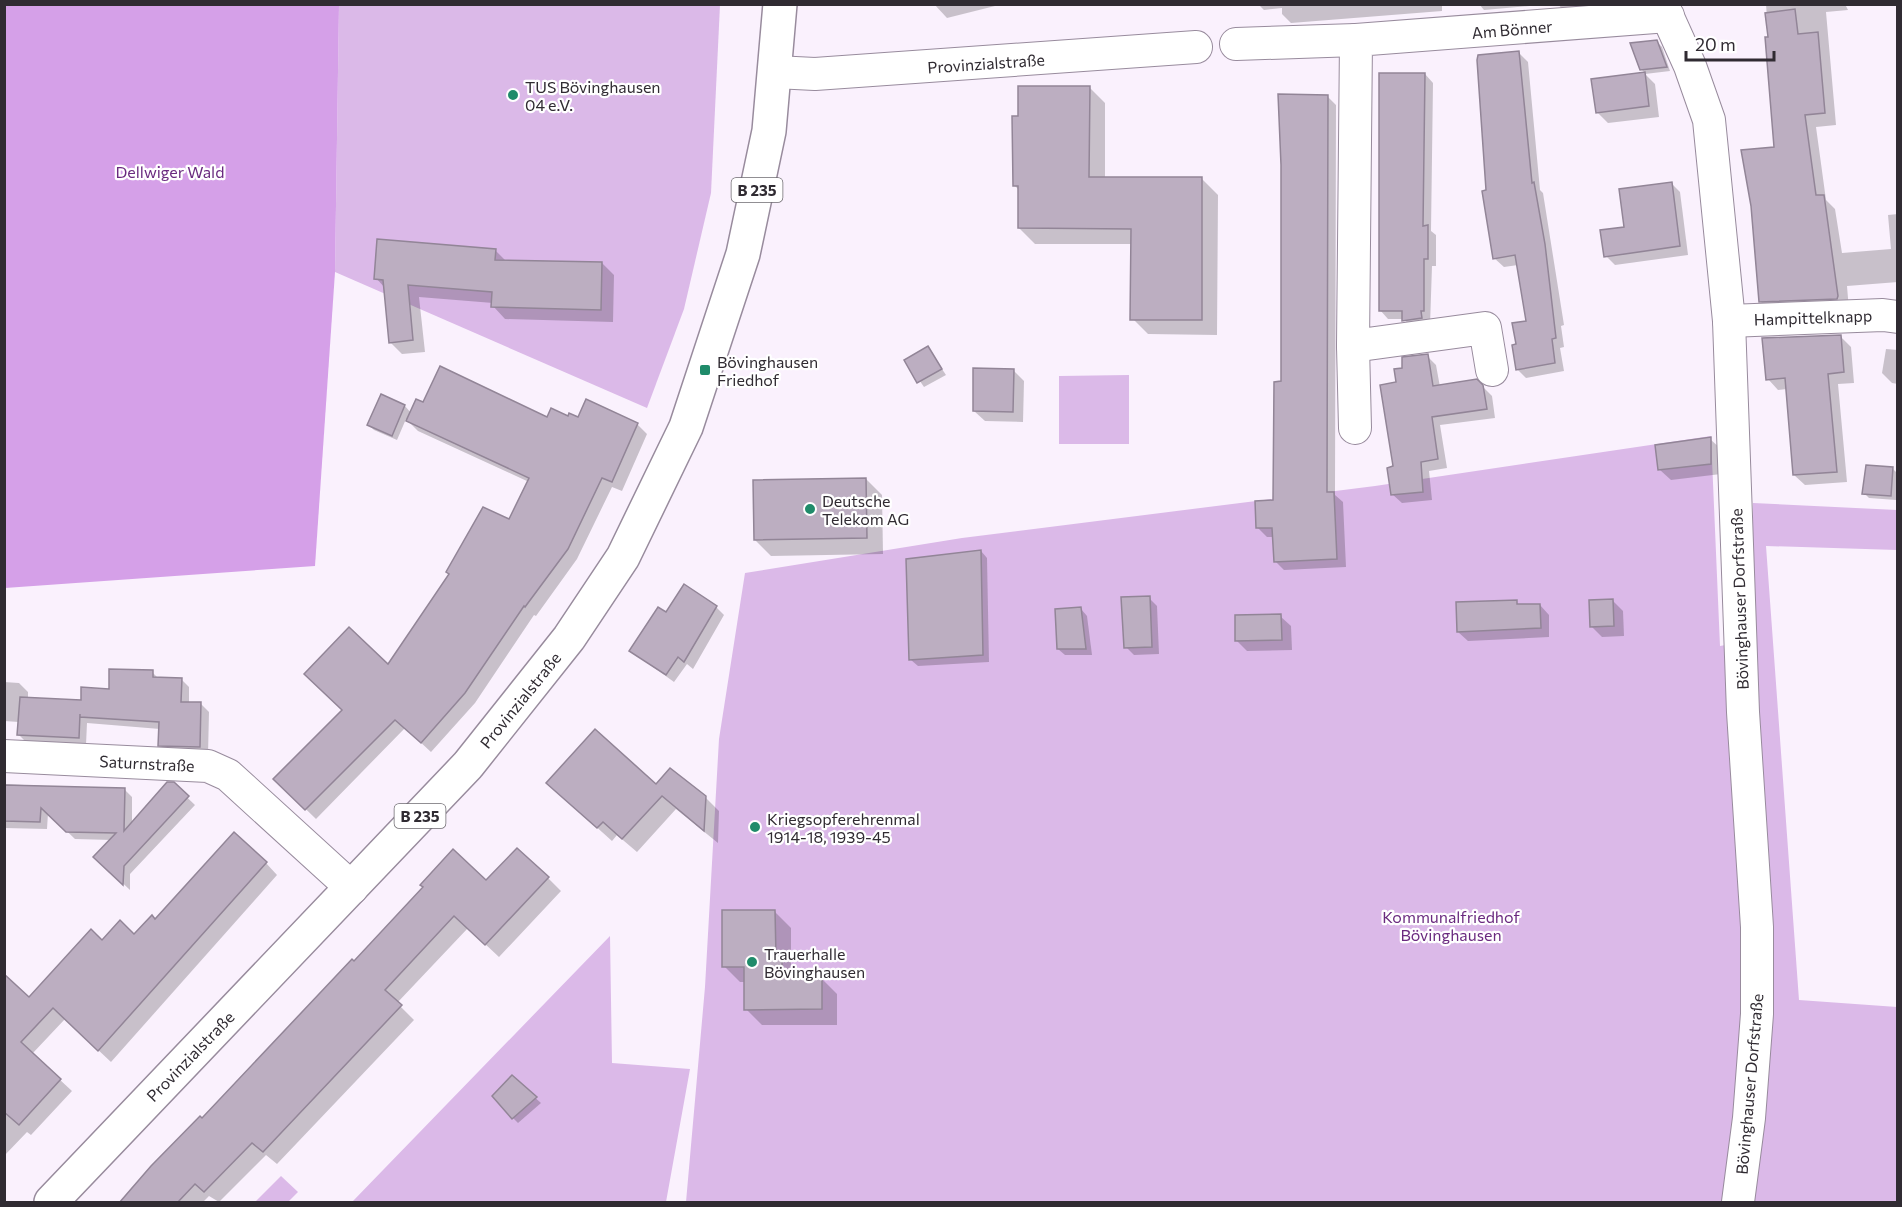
<svg xmlns="http://www.w3.org/2000/svg" width="1902" height="1207" viewBox="0 0 1902 1207" font-family="Commissioner,sans-serif">
<style>
.green{fill:#dbb9e8}
.forest{fill:#d5a0e8}
.shadow{fill:#0003}
.building{fill:#bcaec1;stroke:#928597;stroke-width:1.5}
.lines{fill:none;stroke-linecap:round;stroke-linejoin:round}
.street-casing{stroke:#988b9d;stroke-width:34}
.primary-casing{stroke:#988b9d;stroke-width:36}
.street{stroke:#fff;stroke-width:32}
.primary{stroke:#fff;stroke-width:33}
.poi-dot{fill:#1f8b6a;stroke:#fff;stroke-width:2}
.labels{text-anchor:middle;dominant-baseline:central;stroke-width:4.5;stroke-linejoin:round;paint-order:stroke}
.shield{fill:#fff;stroke:#6e6b70;stroke-width:1.5}
.shield-label{font-size:15px;font-weight:bold;fill:#302b32}
.street-label{font-size:16px;fill:#302b32;stroke:#fff}
.poi-label{font-size:16px;fill:#302b32;stroke:#fff;text-anchor:start}
.park-label{font-size:16px;fill:#6a2a7f;stroke:#fff}
</style>
<rect width="100%" height="100%" fill="#faf1fd"/>
<g class="green">
<polygon points="339,5 720,5 711,193 684,309 647,408 335,272"/>
<polygon points="1129,375 1129,444 1059,444 1059,376"/>
<polygon points="1711,436 1720,646 1753,640 1753,503 1897,510 1897,550 1766,546 1799,1000 1897,1007 1897,1202 686,1202 705,987 719,739 745,573 962,538 1375,486"/>
<polygon points="610,936 612,1063 690,1069 666,1202 352,1202"/>
<polygon points="281,1176 298,1192 288,1202 255,1202"/>
</g>
<polygon class="forest" points="5,4 339,5 335,272 315,566 5,588"/>
<g class="shadow">
<polygon points="934,4 1003,4 947,18"/>
<polygon points="1258,4 1442,4 1442,11 1291,23 1282,14 1282,8 1264,10"/>
<polygon points="1479,4 1552,4 1484,10"/>
<polygon points="1558,4 1594,4 1562,9"/>
<polygon points="1766,4 1845,4 1848,10 1826,12 1836,125 1816,127 1826,200 1835,209 1842,253 1891,249 1888,215 1898,214 1898,282 1847,286 1849,310 1772,313 1760,301 1776,149"/>
<polygon points="1657,42 1662,47 1670,71 1645,74 1655,84 1659,117 1608,123 1597,112 1645,73 1641,69"/>
<polygon points="1519,53 1528,62 1540,190 1543,193 1564,325 1561,326 1564,347 1560,348 1564,371 1526,378 1517,369 1518,345 1528,322 1518,265 1504,267 1494,258 1488,192"/>
<polygon points="1425,74 1433,83 1431,231 1436,235 1436,266 1432,266 1430,326 1412,329 1404,319 1388,319 1380,310"/>
<polygon points="1089,87 1105,103 1105,179 1202,179 1218,195 1217,335 1148,334 1132,318 1132,244 1035,244 1019,228 1019,190 1014,185 1020,118"/>
<polygon points="1327,96 1336,105 1335,495 1343,502 1346,567 1284,570 1275,561 1274,537 1267,537 1258,528 1274,502 1282,383"/>
<polygon points="1671,183 1680,192 1688,255 1615,265 1606,256"/>
<polygon points="495,250 506,261 602,263 614,275 613,322 505,319 493,306 493,303 419,297 425,352 402,354 390,342 385,288 376,278"/>
<polygon points="1840,336 1851,347 1854,383 1838,384 1847,482 1805,485 1794,475 1787,389 1778,390 1768,379"/>
<polygon points="928,348 946,375 924,387 906,361"/>
<polygon points="1886,349 1898,350 1898,384 1892,383 1882,373"/>
<polygon points="1427,356 1436,365 1440,387 1476,380 1492,396 1495,418 1440,425 1447,468 1429,471 1432,500 1402,503 1392,494 1398,384 1404,369"/>
<polygon points="1013,370 1024,381 1023,422 985,421 974,411"/>
<polygon points="382,396 405,406 411,413 569,418 637,424 647,434 622,491 612,487 577,559 536,616 534,615 475,703 431,752 405,728 316,819 275,779 388,666 510,521 529,482 418,431 406,419 397,440 374,430 369,425"/>
<polygon points="1710,439 1721,449 1721,474 1671,480 1660,470"/>
<polygon points="1892,468 1897,473 1896,500 1869,498 1864,493"/>
<polygon points="866,479 882,495 883,554 771,556 755,540"/>
<polygon points="981,551 987,558 989,662 918,666 911,660"/>
<polygon points="1149,598 1157,606 1159,654 1134,655 1126,647"/>
<polygon points="1613,601 1623,611 1624,636 1602,637 1591,626"/>
<polygon points="1516,602 1520,606 1540,605 1549,615 1549,637 1468,641 1458,632"/>
<polygon points="716,607 724,615 693,669 687,664 674,682 631,651 666,614"/>
<polygon points="1081,609 1087,616 1092,655 1065,655 1058,649"/>
<polygon points="1280,616 1291,626 1292,650 1247,651 1236,640"/>
<polygon points="152,672 159,679 181,679 189,687 189,704 201,704 209,712 208,755 168,753 160,745 160,729 87,723 86,745 26,742 18,734 19,722 4,721 4,682 19,683 28,692 28,699 82,701"/>
<polygon points="4,784 125,790 132,797 132,825 173,784 195,805 130,874 130,890 95,857 112,840 75,839 48,813 47,829 4,828"/>
<polygon points="656,787 705,797 719,811 718,843 676,809 637,852 617,835 612,841 562,796"/>
<polygon points="266,863 277,875 111,1062 65,1019 32,1054 72,1091 31,1135 27,1132 4,1156 4,989 29,999 102,942 134,936 156,921"/>
<polygon points="548,878 561,891 499,957 468,928 397,1003 414,1020 277,1164 266,1155 219,1202 209,1196 203,1202 120,1202 354,963 486,883"/>
<polygon points="775,912 791,928 791,969 797,978 821,978 837,994 837,1025 762,1025 746,1009 746,982 740,982 724,966"/>
<polygon points="512,1077 541,1103 518,1123 513,1118"/>
</g>
<g class="building">
<polygon points="1795,9 1798,34 1818,32 1825,113 1805,115 1816,195 1824,195 1838,296 1837,299 1759,302 1751,206 1741,150 1774,147 1765,37 1768,37 1765,13"/>
<polygon points="1657,40 1667,67 1640,70 1630,43"/>
<polygon points="1519,51 1532,183 1534,182 1545,244 1556,338 1552,339 1555,363 1516,370 1512,345 1516,344 1512,323 1526,321 1515,255 1493,259 1482,191 1486,190 1477,60 1478,55"/>
<polygon points="1645,72 1649,106 1596,113 1591,79"/>
<polygon points="1379,73 1425,73 1423,226 1428,225 1428,259 1424,259 1424,311 1421,311 1422,318 1402,321 1402,311 1379,311"/>
<polygon points="1018,86 1090,86 1089,177 1202,177 1202,320 1130,320 1131,229 1018,228 1018,186 1013,186 1012,116 1018,116"/>
<polygon points="1278,94 1328,95 1327,492 1334,492 1337,559 1274,562 1272,528 1256,528 1255,501 1273,500 1274,382 1281,381 1281,165"/>
<polygon points="1672,182 1680,246 1604,257 1600,230 1624,227 1619,189"/>
<polygon points="377,239 496,249 495,260 602,262 601,310 491,307 492,292 408,285 413,340 389,343 383,280 374,279"/>
<polygon points="1841,335 1844,372 1828,374 1837,472 1793,475 1785,378 1766,380 1762,338"/>
<polygon points="928,346 942,369 917,383 904,360"/>
<polygon points="1428,354 1433,386 1477,379 1483,385 1487,409 1432,417 1438,459 1421,462 1423,492 1391,495 1387,468 1393,466 1380,385 1396,382 1394,369 1402,368 1402,357"/>
<polygon points="440,366 547,417 551,408 568,416 569,413 578,417 586,399 638,423 612,482 602,478 568,549 525,607 524,606 465,693 421,743 395,720 305,810 273,779 342,710 304,674 349,627 388,664 449,574 446,572 483,507 509,519 529,478 406,421 416,399 423,402"/>
<polygon points="973,368 1014,369 1013,412 973,411"/>
<polygon points="381,394 405,405 392,436 367,425"/>
<polygon points="1711,437 1711,464 1658,470 1655,445"/>
<polygon points="1866,465 1893,467 1891,496 1862,494"/>
<polygon points="866,478 867,538 754,540 753,480"/>
<polygon points="981,550 983,655 909,660 906,559"/>
<polygon points="684,584 717,606 684,662 678,657 666,675 629,651 658,607 666,612"/>
<polygon points="1150,596 1152,647 1124,648 1121,597"/>
<polygon points="1613,599 1614,626 1590,627 1589,600"/>
<polygon points="1517,600 1517,604 1540,604 1541,628 1457,632 1456,602"/>
<polygon points="1081,607 1086,649 1057,649 1055,609"/>
<polygon points="1281,614 1282,640 1235,641 1235,615"/>
<polygon points="109,669 153,670 153,677 182,678 181,702 201,702 200,747 158,746 159,722 80,717 80,714 79,738 17,735 20,697 81,700 81,687 109,689"/>
<polygon points="595,729 656,784 670,768 706,796 704,831 662,796 622,839 603,822 597,828 546,783"/>
<polygon points="167,782 174,782 189,796 124,866 123,885 93,857 116,833 66,832 41,808 40,822 4,821 4,785 125,788 124,831"/>
<polygon points="234,832 267,862 98,1051 53,1008 21,1042 61,1079 19,1125 4,1112 4,974 29,997 91,929 102,940 120,920 134,934 152,915 155,919"/>
<polygon points="517,848 549,877 485,945 454,916 385,990 402,1005 263,1152 252,1143 204,1192 195,1184 177,1203 119,1203 151,1166 200,1116 202,1118 352,959 354,961 423,887 420,885 453,849 486,880"/>
<polygon points="722,910 775,910 776,956 782,957 782,977 822,976 822,1009 744,1010 744,967 722,967"/>
<polygon points="512,1075 537,1097 512,1119 492,1096"/>
</g>
<g class="lines">
<g class="street-casing">
<g id="street">
<polyline points="1662,4 1690,66 1709,120 1729,321 1743,712 1757,927 1757,1014 1749,1118 1738,1202"/>
<polyline points="1236,44 1356,40"/>
<polyline points="775,72 815,74 1196,47"/>
<polyline points="1729,321 1883,315 1898,317"/>
<polyline points="1353,346 1355,428"/>
<polyline points="1492,370 1485,328 1353,346 1356,40 1668,16"/>
<polyline points="4,756 208,766 228,775 352,888"/>
</g>
</g>
<g class="primary-casing">
<polyline id="primary" points="51,1202 468,765 569,638 623,557 686,427 743,254 769,131 780,4"/>
</g>
<use href="#street" class="street"/>
<use href="#primary" class="primary"/>
</g>
<g class="poi-dot">
<circle cx="513" cy="95" r="6"/>
<rect x="699" y="364" width="12" height="12" rx="3"/>
<circle cx="810" cy="509" r="6"/>
<circle cx="755" cy="827" r="6"/>
<circle cx="752" cy="962" r="6"/>
</g>
<g class="labels">
<g class="shield">
<rect x="731.5" y="178" width="51" height="24" rx="4.5"/>
<rect x="394.5" y="804" width="51" height="24" rx="4.5"/>
</g>
<g class="shield-label">
<text x="757" y="190">B 235</text>
<text x="420" y="816">B 235</text>
</g>
<g class="street-label">
<text transform="translate(1512 29) rotate(-5)">Am Bönner</text>
<text transform="translate(986 63) rotate(-4)">Provinzialstraße</text>
<text transform="translate(1813 317) rotate(-2)">Hampittelknapp</text>
<text transform="translate(1739 599) rotate(-92)">Bövinghauser Dorfstraße</text>
<text transform="translate(520 700) rotate(-51)">Provinzialstraße</text>
<text transform="translate(147 763) rotate(3)">Saturnstraße</text>
<text transform="translate(190 1056) rotate(-46)">Provinzialstraße</text>
<text transform="translate(1749 1084) rotate(-85)">Bövinghauser Dorfstraße</text>
</g>
<g class="poi-label">
<text x="525" y="86">TUS Bövinghausen<tspan x="525" dy="18">04 e.V.</tspan></text>
<text x="717" y="361">Bövinghausen<tspan x="717" dy="18">Friedhof</tspan></text>
<text x="822" y="500">Deutsche<tspan x="822" dy="18">Telekom AG</tspan></text>
<text x="767" y="818">Kriegsopferehrenmal<tspan x="767" dy="18">1914-18, 1939-45</tspan></text>
<text x="764" y="953">Trauerhalle<tspan x="764" dy="18">Bövinghausen</tspan></text>
</g>
<g class="park-label">
<text x="170" y="171">Dellwiger Wald</text>
<text x="1451" y="916">Kommunalfriedhof<tspan x="1451" dy="18">Bövinghausen</tspan></text>
</g>
</g>
<rect width="1902" height="1207" fill="none" stroke="#302b32" stroke-width="12"/>
<path d="M1686 51v9h88v-9" fill="none" stroke="#302b32" stroke-width="3"/>
<text x="1695" y="51" font-size="18" fill="#302b32" stroke="#ffffff" stroke-width="4.5" paint-order="stroke">20 m</text>
</svg>
